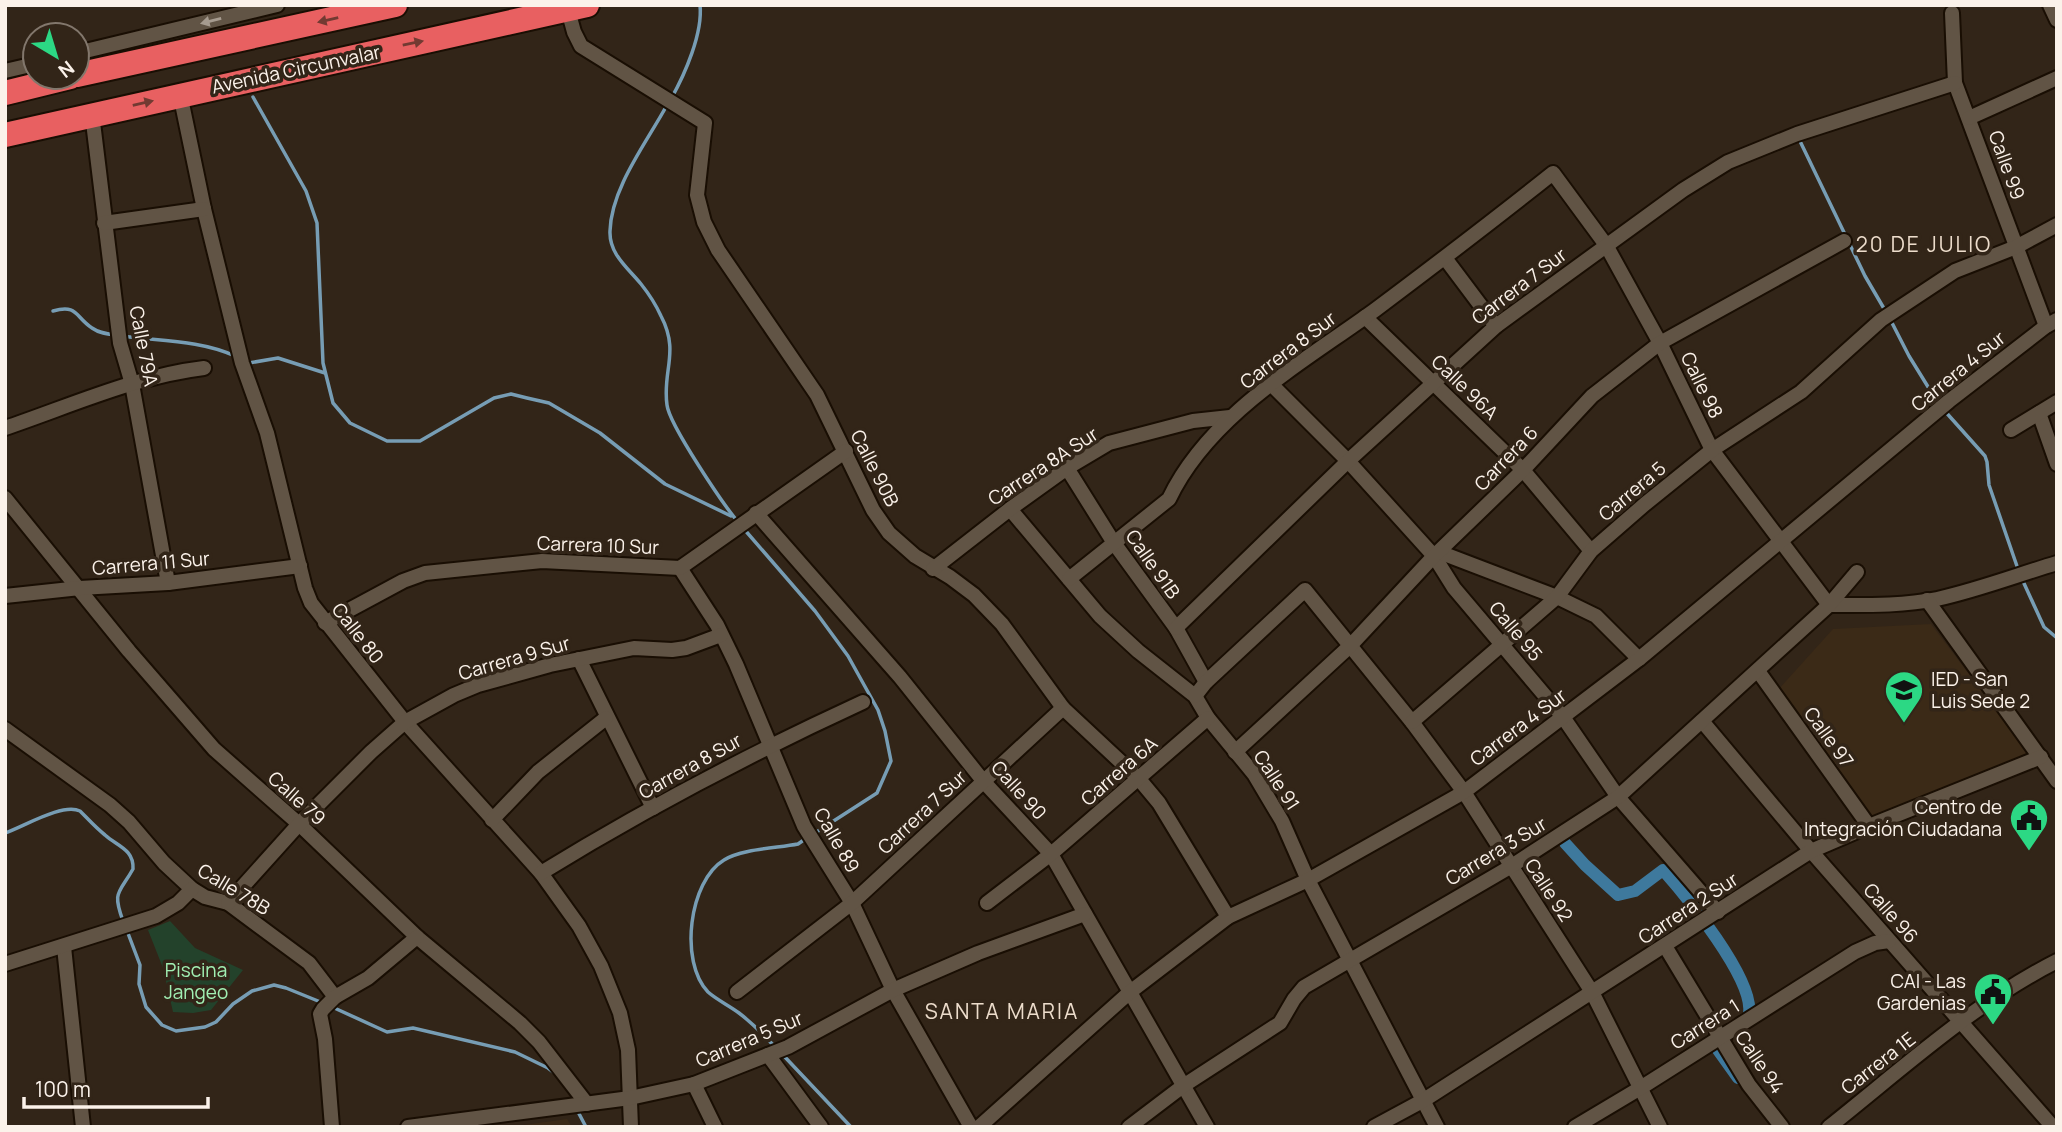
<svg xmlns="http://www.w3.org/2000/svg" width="2062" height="1132" viewBox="0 0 2062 1132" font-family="Manrope,sans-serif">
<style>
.built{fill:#3b2a17}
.green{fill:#23422b}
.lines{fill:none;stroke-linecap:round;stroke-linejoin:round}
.stream{stroke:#779db4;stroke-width:3.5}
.canal{stroke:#3e799d;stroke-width:12}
.street-casing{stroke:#190e03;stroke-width:18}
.highway-casing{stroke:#190e03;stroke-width:28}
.street{stroke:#615445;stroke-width:14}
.highway{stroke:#e86061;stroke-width:24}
.oneway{fill:#723a32}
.oneway2{fill:#a69b8f}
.labels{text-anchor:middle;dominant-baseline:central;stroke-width:7;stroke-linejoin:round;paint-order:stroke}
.street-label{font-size:19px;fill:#fbf2ea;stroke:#322518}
.poi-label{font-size:19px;fill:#fbf2ea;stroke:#322518;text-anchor:end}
.park-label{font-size:19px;fill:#a1efb3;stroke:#322518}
.neighbourhood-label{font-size:21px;letter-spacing:2px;fill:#edddcc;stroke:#322518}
</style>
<rect width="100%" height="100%" fill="#322518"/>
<g class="built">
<polygon points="1931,624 2031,756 1874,819 1777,691 1833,629"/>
<polygon points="567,1119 572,1127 510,1127"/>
</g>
<polygon class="green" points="170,921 195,948 243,970 211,1010 193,1013 173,1012 163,968 148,930"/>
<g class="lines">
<g class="stream">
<polyline points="253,97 306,191 317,223 323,363 333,403 350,423 387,441 420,441 494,398 511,394 527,398 549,403 600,433 665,484 731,516"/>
<path d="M671 99C685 74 703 33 700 5"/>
<path d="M667 105C647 142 611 188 610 231 609 254 628 268 641 284 649 294 656 305 661 316 680 352 662 371 667 405 669 424 724 506 739 523"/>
<polyline points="1799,139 1865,276 1886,312"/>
<path d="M53 311C78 304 75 317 92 328 99 333 107 334 115 335"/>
<polyline points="1890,319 1909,356 1938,403"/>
<path d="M122 336C158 341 201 340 235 356"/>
<polyline points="245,361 249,363 278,358 325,373"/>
<polyline points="1943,409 1985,456 1987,462 1989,485 2019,572"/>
<polyline points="744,529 815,611 848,656 878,710 885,731 891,761 877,793 815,833"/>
<polyline points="2022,579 2044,627 2057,638"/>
<path d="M5 833C25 826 62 803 80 811 88 819 96 828 105 835 117 846 134 849 133 869 119 894 112 891 123 921"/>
<polyline points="126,928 140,965 139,984 146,1007 162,1025 176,1031 205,1027 216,1022 233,1004 252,991 274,985 286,988 323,1003"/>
<polyline points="330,1006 387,1032 413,1028 515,1052 548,1068 556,1074"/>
<path d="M775 1047C764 1035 752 1023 739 1013 730 1006 717 1000 708 992 679 962 689 881 724 860 741 849 778 848 798 844L808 837"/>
<polyline points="783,1055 851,1127"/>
<polyline points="576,1108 586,1127"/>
</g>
<g class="canal">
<path d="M1565 843 1585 865 1618 895 1635 891 1663 870C1686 896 1754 979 1749 1013"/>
<polyline points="1718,1050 1738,1078"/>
</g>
<g class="street-casing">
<g id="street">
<polyline points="2050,5 2057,20"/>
<polyline points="568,10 574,32 581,46 705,123 697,195 704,222 718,250 817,395 873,510 889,533 915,556 950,577 974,595 1002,624 1063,708 1139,779 1159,803 1228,917"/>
<polyline points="1952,13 1955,83 2046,326"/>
<polyline points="77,53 277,5"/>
<polyline points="5,71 35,64"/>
<polyline points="180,94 204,209 242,363 267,433 305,588 311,603 405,722 541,873 579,926 601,966 620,1013 628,1050 631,1127"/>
<polyline points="92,114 120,343 132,384 168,583"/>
<polyline points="1969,118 2057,78"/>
<polyline points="104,223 204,209"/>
<polyline points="1445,258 1496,326"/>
<polyline points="1365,317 1523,470 1591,551"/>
<polyline points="1272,385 1348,461 1434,556 1454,588 1563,717 1618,797 1718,912"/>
<polyline points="2039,413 2057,464"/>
<path d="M5 428C70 406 136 376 204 368"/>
<polyline points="2011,430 2057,402"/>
<polyline points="1067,468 1114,543 1176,628 1206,682"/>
<polyline points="5,498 129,651 214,749 299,824 417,937 520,1023 539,1042 587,1104"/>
<polyline points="1010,509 1100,616 1138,651 1195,696 1208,718 1254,774 1282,821 1308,880 1437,1127"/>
<polyline points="756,513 900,677 984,782 1051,854 1207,1127"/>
<polyline points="1439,552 1557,597 1596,616 1639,659"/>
<polyline points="680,568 717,625 736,664 804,826 852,903 893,990 971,1127"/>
<polyline points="933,569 1010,509 1067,468 1109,443 1193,421 1230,417"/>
<path d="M1069 579 1169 499C1209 415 1302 363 1375 310 1435 265 1494 220 1553 173L1606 245 1660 343 1712 450 1829 605C1865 605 1902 606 1937 599 1978 590 2017 575 2057 563"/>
<polyline points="5,596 80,588 168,583 300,566"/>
<polyline points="1927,600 2057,781"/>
<polyline points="325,623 403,581 425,573 542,561 680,568 846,451"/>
<polyline points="1176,628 1348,461 1496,326 1683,190 1728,162 1797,134 1955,83"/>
<polyline points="579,659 653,808"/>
<polyline points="1758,671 1869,826"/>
<polyline points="1195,696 1206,682 1305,590 1412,722 1464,792 1592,992 1660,1127"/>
<polyline points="1702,721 1811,851 2053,1127"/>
<polyline points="1412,722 1557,597 1591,551 1645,504 1712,450 1801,392 1881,320 1955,271 2016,247 2057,225"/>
<polyline points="5,729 110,805 129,822 164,863 192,889 205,897 228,903 309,963 335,997"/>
<polyline points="1235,752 1350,646 1434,556 1523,470 1592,396 1660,343 1844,241"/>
<polyline points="492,820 538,772 606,718"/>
<path d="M541 873C645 809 752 753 863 702"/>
<polyline points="228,903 299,824 371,752 405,722 454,695 478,685 550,665 634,648 672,650 686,648 721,635"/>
<polyline points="987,903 1051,854 1208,718"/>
<polyline points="1665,946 1749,1085 1782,1127"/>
<polyline points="64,947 83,1127"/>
<polyline points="5,964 156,916 178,903 192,889"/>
<polyline points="737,992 852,903 1063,708"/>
<polyline points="768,1055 821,1127"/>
<polyline points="694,1084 715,1127"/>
<polyline points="332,1127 325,1039 320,1014 323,1009 335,997 368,978 417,937"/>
<polyline points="408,1127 630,1098 694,1084 788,1047 893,990 978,953 1085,914"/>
<polyline points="979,1127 1130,992 1228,917 1308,880 1464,792 1639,659 1949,401 2046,326 2057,320"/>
<polyline points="1129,1127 1183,1086 1280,1023 1294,999 1304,987 1510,867 1618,797 1829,605 1857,572"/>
<polyline points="1374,1127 1424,1100 1811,851 1869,826 2041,757"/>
<polyline points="1575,1127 1642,1087 1855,952 1875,943 1889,941"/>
<path d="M1829 1127C1902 1069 1974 1003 2057 961"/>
</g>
</g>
<g class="highway-casing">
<g id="highway">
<polyline points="77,75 395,5"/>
<polyline points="5,93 70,77"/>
<polyline points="5,135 587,5"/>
</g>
</g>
<use href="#street" class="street"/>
<use href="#highway" class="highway"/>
</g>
<defs><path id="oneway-solid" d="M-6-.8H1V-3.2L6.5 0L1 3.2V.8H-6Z" transform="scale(1.75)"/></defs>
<g class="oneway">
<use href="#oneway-solid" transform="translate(328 20) rotate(167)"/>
<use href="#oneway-solid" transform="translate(413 43) rotate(-12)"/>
<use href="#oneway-solid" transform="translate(143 103) rotate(-13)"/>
</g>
<use class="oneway2" href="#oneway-solid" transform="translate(211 21) rotate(166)"/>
<defs>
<g id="school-pin" transform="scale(2.0125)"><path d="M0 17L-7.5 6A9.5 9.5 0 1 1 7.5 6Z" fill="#2cd884" stroke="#322518"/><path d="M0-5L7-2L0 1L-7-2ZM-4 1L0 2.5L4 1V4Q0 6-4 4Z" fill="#111"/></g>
<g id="civic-pin" transform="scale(2.0125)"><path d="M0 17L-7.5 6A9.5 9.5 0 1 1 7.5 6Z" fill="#2cd884" stroke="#322518"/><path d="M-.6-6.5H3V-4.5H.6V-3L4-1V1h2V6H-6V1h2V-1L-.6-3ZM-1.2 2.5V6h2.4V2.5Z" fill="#111"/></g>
</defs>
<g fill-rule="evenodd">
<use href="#school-pin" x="1904" y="690"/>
<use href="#civic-pin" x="2029" y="818"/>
<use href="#civic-pin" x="1993" y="992"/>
</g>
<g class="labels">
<g class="street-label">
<text transform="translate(296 69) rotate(-12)">Avenida Circunvalar</text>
<text transform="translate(2007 165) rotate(70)">Calle 99</text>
<text transform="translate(1519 286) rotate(-37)">Carrera 7 Sur</text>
<text transform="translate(144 346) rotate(79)">Calle 79A</text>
<text transform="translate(1288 350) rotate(-37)">Carrera 8 Sur</text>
<text transform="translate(1958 371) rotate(-39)">Carrera 4 Sur</text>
<text transform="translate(1702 385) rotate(64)">Calle 98</text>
<text transform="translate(1465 387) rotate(44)">Calle 96A</text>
<text transform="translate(1506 458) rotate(-46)">Carrera 6</text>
<text transform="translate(1043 466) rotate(-33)">Carrera 8A Sur</text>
<text transform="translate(875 468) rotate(63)">Calle 90B</text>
<text transform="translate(1632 491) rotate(-40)">Carrera 5</text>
<text transform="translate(598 545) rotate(2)">Carrera 10 Sur</text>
<text transform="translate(151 563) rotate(-5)">Carrera 11 Sur</text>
<text transform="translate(1153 564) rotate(55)">Calle 91B</text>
<text transform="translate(1516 631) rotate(50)">Calle 95</text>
<text transform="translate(358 633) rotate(52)">Calle 80</text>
<text transform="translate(514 658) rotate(-16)">Carrera 9 Sur</text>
<text transform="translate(1518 727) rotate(-37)">Carrera 4 Sur</text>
<text transform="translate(1829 737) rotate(54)">Calle 97</text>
<text transform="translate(690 766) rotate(-29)">Carrera 8 Sur</text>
<text transform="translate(1119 771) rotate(-41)">Carrera 6A</text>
<text transform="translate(1277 780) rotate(57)">Calle 91</text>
<text transform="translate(1019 790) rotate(48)">Calle 90</text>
<text transform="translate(297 798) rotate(42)">Calle 79</text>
<text transform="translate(922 812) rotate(-43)">Carrera 7 Sur</text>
<text transform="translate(837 840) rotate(60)">Calle 89</text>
<text transform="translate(1496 851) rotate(-31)">Carrera 3 Sur</text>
<text transform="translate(234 889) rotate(31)">Calle 78B</text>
<text transform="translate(1549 890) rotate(57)">Calle 92</text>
<text transform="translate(1688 908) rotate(-33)">Carrera 2 Sur</text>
<text transform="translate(1891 913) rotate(49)">Calle 96</text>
<text transform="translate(1705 1024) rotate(-32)">Carrera 1</text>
<text transform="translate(749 1039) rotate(-23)">Carrera 5 Sur</text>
<text transform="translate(1760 1062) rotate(56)">Calle 94</text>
<text transform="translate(1878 1063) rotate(-38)">Carrera 1E</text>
</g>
<g class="poi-label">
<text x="1931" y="679" text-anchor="start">IED - San<tspan x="1931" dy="22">Luis Sede 2</tspan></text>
<text x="2002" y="807">Centro de<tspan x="2002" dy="22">Integración Ciudadana</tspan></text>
<text x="1966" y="981">CAI - Las<tspan x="1966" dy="22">Gardenias</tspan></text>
</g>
<g class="park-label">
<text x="196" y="970">Piscina<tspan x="196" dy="22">Jangeo</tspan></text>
</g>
<g class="neighbourhood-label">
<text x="1924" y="244">20 DE JULIO</text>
<text x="1002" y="1011">SANTA MARIA</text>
</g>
</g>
<rect width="2062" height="1132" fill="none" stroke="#fbf2ea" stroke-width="14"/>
<g transform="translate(56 56) rotate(142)"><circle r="33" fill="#322518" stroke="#82776c" stroke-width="2"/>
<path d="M0-5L12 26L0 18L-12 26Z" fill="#2cd884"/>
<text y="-10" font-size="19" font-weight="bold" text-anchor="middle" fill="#fbf2ea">N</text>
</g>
<path d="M24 1097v10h184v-10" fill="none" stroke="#fbf2ea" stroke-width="3.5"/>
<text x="35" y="1097" font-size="21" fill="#fbf2ea" stroke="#322518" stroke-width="5" paint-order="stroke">100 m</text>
</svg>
